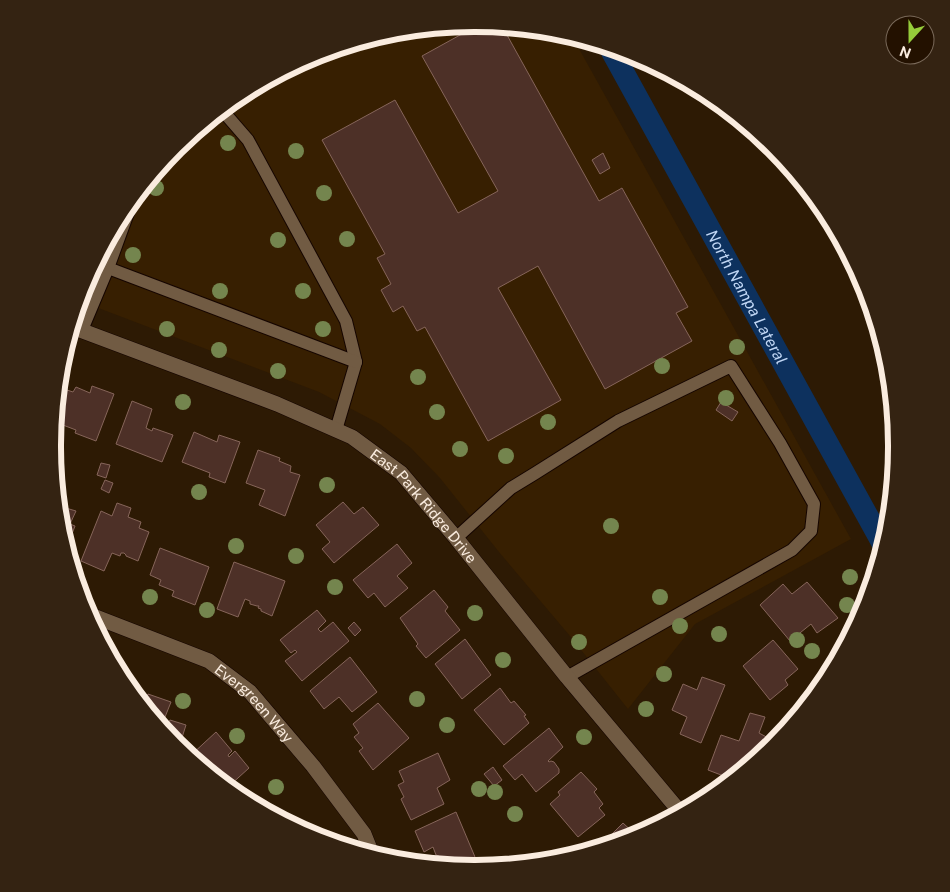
<svg xmlns="http://www.w3.org/2000/svg" width="950" height="892" viewBox="0 0 950 892" font-family="'Public Sans',sans-serif">
<style>
.built{fill:#371f01}
.lines{fill:none;stroke-linecap:round;stroke-linejoin:round}
.canal{stroke:#0d315e;stroke-width:22}
.building{fill:#4d3027;stroke:#86655a}
.service-casing{stroke:#150500;stroke-width:14}
.minor-casing{stroke:#150500;stroke-width:16}
.service{stroke:#715b43;stroke-width:12}
.minor{stroke:#715b43;stroke-width:15}
.tree{fill:#74854e}
.labels{text-anchor:middle;dominant-baseline:central;stroke-width:4;stroke-linejoin:round;paint-order:stroke}
.street-label{font-size:15px;fill:#faecdf;stroke:#231100}
.water-label{font-size:16px;font-style:italic;fill:#c0d6f4;stroke:#231100}
.rim{fill:none;stroke:#faecdf;stroke-width:6}
</style>
<rect width="100%" height="100%" fill="#2d1a04"/>
<polygon class="built" points="475,24 558,32 572,36 851,539 695,624 628,709 570,636 499,552 440,478 411,448 380,424 319,392 80,301 85,284 124,211 177,147 241,95 314,56 393,32"/>
<g class="lines">
<path class="canal" id="s1" d="M610 48 884 546"/>
</g>
<g class="building">
<polygon points="480,24 502,26 599,201 622,188 688,307 676,313 692,341 605,389 538,266 498,288 561,400 488,441 425,327 417,331 403,306 393,312 381,290 391,284 377,258 385,254 322,140 395,100 458,213 498,191 422,56"/>
<polygon points="603,153 610,168 600,174 592,160"/>
<polygon points="92,386 114,394 96,441 75,433 76,430 55,422 56,411 64,389 73,392 76,387 90,393"/>
<polygon points="132,401 152,409 146,428 152,431 153,428 173,435 162,462 116,444"/>
<polygon points="721,402 738,412 732,421 716,410"/>
<polygon points="194,432 217,442 219,435 240,442 225,483 209,477 210,473 182,462"/>
<polygon points="258,450 280,458 279,461 291,466 290,472 300,475 285,516 259,505 265,490 246,483"/>
<polygon points="101,463 110,465 106,478 97,475"/>
<polygon points="105,480 113,483 109,493 101,489"/>
<polygon points="343,502 354,514 363,507 379,525 334,563 322,549 330,542 316,525"/>
<polygon points="117,503 131,508 128,517 141,522 139,528 149,532 138,561 126,556 126,555 124,553 121,553 120,556 112,553 104,571 81,561 101,511 112,516"/>
<polygon points="59,506 76,511 70,524 75,526 67,547 61,528"/>
<polygon points="397,544 412,563 397,576 408,588 385,607 374,593 368,598 353,580"/>
<polygon points="160,548 209,567 195,605 172,596 174,591 159,585 161,580 150,575"/>
<polygon points="234,562 285,581 272,616 261,611 261,609 258,608 259,606 257,606 250,604 250,601 245,599 238,617 217,609"/>
<polygon points="807,582 838,618 817,633 811,624 790,641 760,605 783,584 792,594"/>
<polygon points="434,590 448,607 445,611 460,630 426,658 416,646 418,644 400,618"/>
<polygon points="317,610 326,621 318,629 321,632 333,622 349,641 302,681 285,661 297,652 295,650 291,653 280,640"/>
<polygon points="354,622 361,630 355,636 348,628"/>
<polygon points="465,639 491,675 462,699 435,664"/>
<polygon points="773,640 798,669 785,680 788,685 770,700 743,666"/>
<polygon points="350,657 377,692 352,712 339,697 324,709 310,691"/>
<polygon points="702,677 725,685 701,743 680,734 687,717 672,710 683,684 697,690"/>
<polygon points="500,688 511,703 514,701 526,715 524,716 529,723 504,745 474,710"/>
<polygon points="148,694 171,702 163,722 168,724 170,720 186,725 179,747 144,704"/>
<polygon points="378,703 409,738 373,770 359,751 363,748 354,737 359,733 353,724"/>
<polygon points="750,713 765,717 759,733 772,740 768,749 735,776 731,774 729,778 708,770 721,735 739,741"/>
<polygon points="549,728 563,747 548,761 549,762 551,761 554,762 559,769 559,773 536,792 522,774 515,780 503,766"/>
<polygon points="216,732 232,751 228,755 229,757 235,751 249,768 228,787 190,756"/>
<polygon points="438,753 450,780 437,788 444,804 411,820 401,799 404,797 398,785 404,782 399,771"/>
<polygon points="493,767 502,780 494,786 484,774"/>
<polygon points="581,772 597,789 594,792 603,804 599,808 605,815 578,837 550,804 560,795 558,792"/>
<polygon points="456,812 475,857 456,866 444,865 439,856 436,855 433,847 424,852 415,831"/>
<polygon points="623,823 637,836 599,847"/>
</g>
<g class="lines">
<g class="service-casing">
<g id="service">
<polyline points="222,110 248,140 346,321 356,362 336,430"/>
<polyline points="108,268 356,362"/>
<polyline points="82,330 108,268 132,202"/>
<polyline points="456,538 511,488 534,474 618,421 731,366 780,443 814,504 811,531 792,550 567,677"/>
</g>
</g>
<g class="minor-casing">
<g id="minor">
<path id="s2" d="M72 327 277 404 336 430 352 437 401 473 456 538 567 677 676 807 681 812"/>
<path id="s3" d="M88 614 209 661 250 692 313 766 364 834 372 854"/>
</g>
</g>
<use href="#service" class="service"/>
<use href="#minor" class="minor"/>
</g>
<g class="tree">
<circle cx="228" cy="143" r="8"/>
<circle cx="296" cy="151" r="8"/>
<circle cx="156" cy="188" r="8"/>
<circle cx="324" cy="193" r="8"/>
<circle cx="347" cy="239" r="8"/>
<circle cx="278" cy="240" r="8"/>
<circle cx="133" cy="255" r="8"/>
<circle cx="220" cy="291" r="8"/>
<circle cx="303" cy="291" r="8"/>
<circle cx="167" cy="329" r="8"/>
<circle cx="323" cy="329" r="8"/>
<circle cx="737" cy="347" r="8"/>
<circle cx="219" cy="350" r="8"/>
<circle cx="662" cy="366" r="8"/>
<circle cx="278" cy="371" r="8"/>
<circle cx="418" cy="377" r="8"/>
<circle cx="726" cy="398" r="8"/>
<circle cx="183" cy="402" r="8"/>
<circle cx="437" cy="412" r="8"/>
<circle cx="548" cy="422" r="8"/>
<circle cx="460" cy="449" r="8"/>
<circle cx="506" cy="456" r="8"/>
<circle cx="327" cy="485" r="8"/>
<circle cx="199" cy="492" r="8"/>
<circle cx="611" cy="526" r="8"/>
<circle cx="236" cy="546" r="8"/>
<circle cx="296" cy="556" r="8"/>
<circle cx="850" cy="577" r="8"/>
<circle cx="335" cy="587" r="8"/>
<circle cx="150" cy="597" r="8"/>
<circle cx="660" cy="597" r="8"/>
<circle cx="847" cy="605" r="8"/>
<circle cx="207" cy="610" r="8"/>
<circle cx="475" cy="613" r="8"/>
<circle cx="680" cy="626" r="8"/>
<circle cx="719" cy="634" r="8"/>
<circle cx="797" cy="640" r="8"/>
<circle cx="579" cy="642" r="8"/>
<circle cx="812" cy="651" r="8"/>
<circle cx="503" cy="660" r="8"/>
<circle cx="664" cy="674" r="8"/>
<circle cx="417" cy="699" r="8"/>
<circle cx="183" cy="701" r="8"/>
<circle cx="646" cy="709" r="8"/>
<circle cx="447" cy="725" r="8"/>
<circle cx="237" cy="736" r="8"/>
<circle cx="584" cy="737" r="8"/>
<circle cx="276" cy="787" r="8"/>
<circle cx="479" cy="789" r="8"/>
<circle cx="495" cy="792" r="8"/>
<circle cx="515" cy="814" r="8"/>
</g>
<g class="labels">
<g class="street-label">
<text stroke="none"><textPath href="#s2" startOffset="401">East Park Ridge Drive</textPath></text>
<text stroke="none"><textPath href="#s3" startOffset="192">Evergreen Way</textPath></text>
</g>
<g class="water-label">
<text stroke="none"><textPath href="#s1" startOffset="284">North Nampa Lateral</textPath></text>
</g>
</g>
<path d="M0 0H950V892H0ZM474 32H475A413 413 0 0 1 888 445V447A413 413 0 0 1 475 860H474A413 413 0 0 1 61 447V445A413 413 0 0 1 474 32Z" fill="#342312" fill-rule="evenodd"/>
<path class="rim" d="M474 32H475A413 413 0 0 1 888 445V447A413 413 0 0 1 475 860H474A413 413 0 0 1 61 447V445A413 413 0 0 1 474 32Z"/>
<g transform="translate(910 40) rotate(201)"><circle r="24" fill="#231100" stroke="#796959"/>
<path d="M0-4L9 19L0 12L-9 19Z" fill="#96cc3a"/>
<text y="-8" font-size="14" font-weight="bold" text-anchor="middle" fill="#faecdf">N</text>
</g>
</svg>
